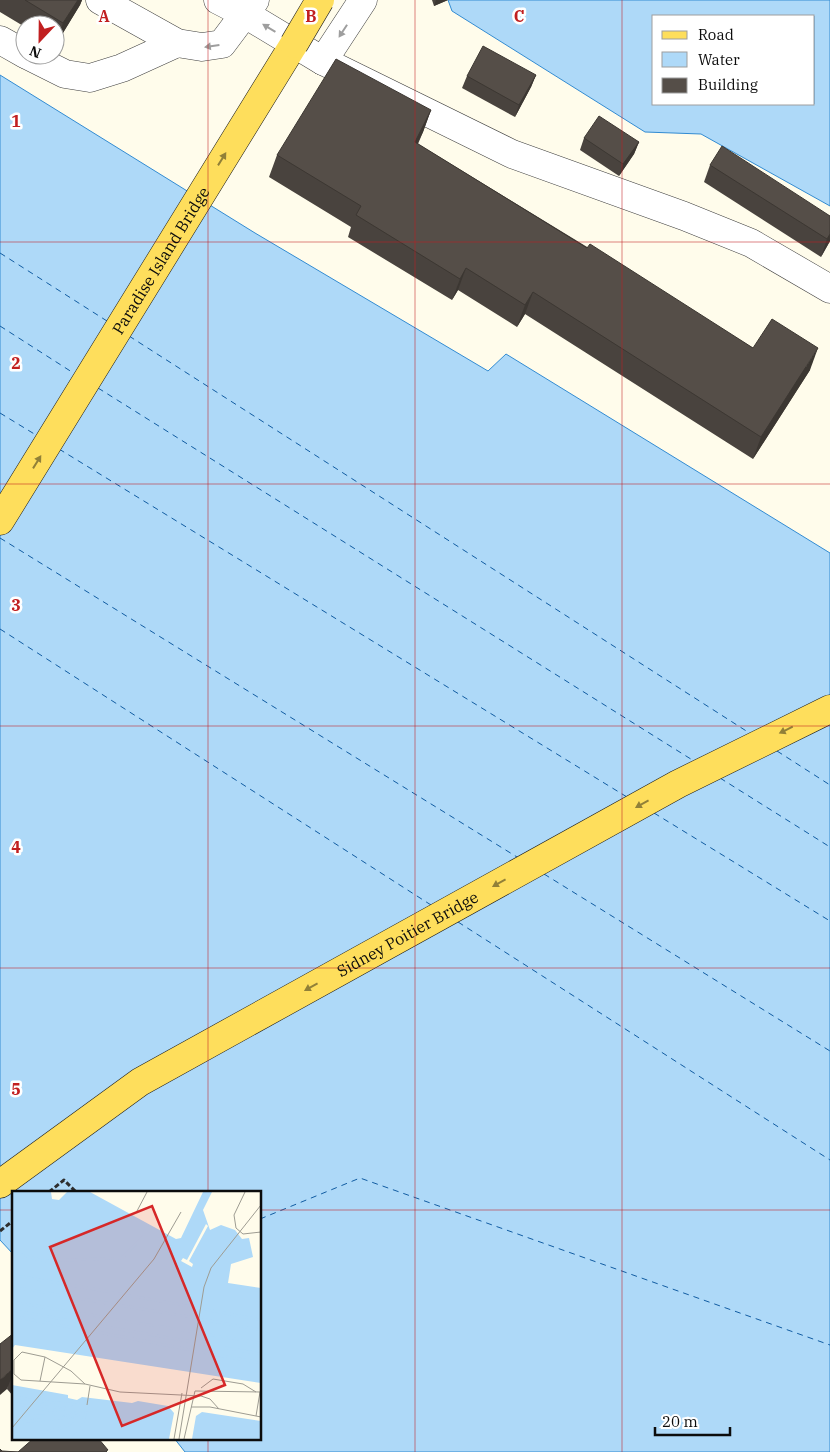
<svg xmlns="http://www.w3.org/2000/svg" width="830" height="1452" viewBox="0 0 830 1452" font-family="'IBM Plex Serif',serif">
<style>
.water{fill:#aed9f8;stroke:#328bd2;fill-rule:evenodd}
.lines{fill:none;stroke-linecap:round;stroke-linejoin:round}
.ferry{stroke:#115ca2;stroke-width:1;stroke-dasharray:6 5;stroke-linecap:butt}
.minor-casing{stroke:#3f3f3f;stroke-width:29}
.major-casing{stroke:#1d1d1d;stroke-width:29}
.path{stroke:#2e2e2e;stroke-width:3;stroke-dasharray:5 2.5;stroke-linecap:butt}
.minor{stroke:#fff;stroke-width:28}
.major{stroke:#fede5c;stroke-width:28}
.major-bridge-casing{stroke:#1d1d1d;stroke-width:29;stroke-linecap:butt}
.major-bridge{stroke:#fede5c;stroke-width:28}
.wall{fill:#49433e}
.shaded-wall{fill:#3c3732}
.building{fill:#554e48;stroke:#3c3732}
.oneway{fill:#9e9e9e}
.oneway2{fill:#918038}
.grid{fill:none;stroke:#c11f20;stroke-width:1;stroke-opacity:0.55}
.labels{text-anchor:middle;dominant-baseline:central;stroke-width:5;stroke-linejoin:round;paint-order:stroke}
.street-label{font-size:16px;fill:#0c0c0c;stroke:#fff}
.inset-river{fill:none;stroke:#aed9f8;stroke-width:2.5}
.inset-road{fill:none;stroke:#9e9c92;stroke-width:1}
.view{fill:#d62828;fill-opacity:0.15;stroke:#d62828;stroke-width:2.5}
.inset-edge{fill:none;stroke:#0c0c0c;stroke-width:2.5}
.grid-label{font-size:16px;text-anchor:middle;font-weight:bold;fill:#c11f20;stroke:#fff;stroke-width:5;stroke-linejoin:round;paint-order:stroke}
</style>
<rect width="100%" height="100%" fill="#fffceb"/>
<g class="water">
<path d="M448 0H830V206L701 134 645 132 452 11ZM654 16H814V104H654Z"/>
<polygon points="0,75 255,233 488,371 506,354 830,553 830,1452 185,1452 174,1438 260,1438 260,1192 14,1192 14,1255 0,1240"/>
</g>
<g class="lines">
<g class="ferry">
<polyline points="0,253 107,321"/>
<polyline points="0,326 75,374"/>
<polyline points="129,336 751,734"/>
<polyline points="98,388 694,761"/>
<polyline points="0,413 36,435"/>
<polyline points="59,449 627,797"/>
<polyline points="0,538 517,857"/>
<polyline points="0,629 431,905"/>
<polyline points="777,751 830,785"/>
<polyline points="720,778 830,847"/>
<polyline points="654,813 830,921"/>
<polyline points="544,874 830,1051"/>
<polyline points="458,922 830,1160"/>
<polyline points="260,1219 360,1178 830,1345"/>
</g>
<g class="minor-casing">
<g id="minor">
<polyline points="100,0 177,43 202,47 222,44 255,0"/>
<polyline points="218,0 245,14 323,61 512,154 684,216 751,243 830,289"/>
<polyline points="0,40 25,54"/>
<polyline points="27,55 65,74 90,78 122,68 177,43"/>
<polyline points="323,61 363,0"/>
</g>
</g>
<g class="major-casing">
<g id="major">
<path id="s1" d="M0 521 294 44"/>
<path id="s2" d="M0 1184 140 1082 678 784 830 709"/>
</g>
</g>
<g class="path">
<polyline points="49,1192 64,1180 76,1192"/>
<polyline points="0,1231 14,1220"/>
</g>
<use href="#minor" class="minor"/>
<use href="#major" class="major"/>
<g class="major-bridge-casing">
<polyline id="major-bridge" points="294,44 320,0"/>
</g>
<use href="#major-bridge" class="major-bridge"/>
</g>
<g class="wall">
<polygon points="0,0 82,0 80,5 55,46 55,25 25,25 25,27 0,12"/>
<polygon points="432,0 448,0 434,6"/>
<polygon points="536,75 531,87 515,117 462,88 467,76"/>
<polygon points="431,110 423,132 418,144 753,348 810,370 753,459 525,314 517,327 458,290 452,300 348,237 351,227 269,177 277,155"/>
<polygon points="584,138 639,142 634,154 619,176 580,150"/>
<polygon points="710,165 830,216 830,241 821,257 704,182"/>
<polygon points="14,1333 14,1397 7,1389"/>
</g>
<g class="shaded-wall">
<polygon points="78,0 82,0 80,5 55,46 63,23"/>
<polygon points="436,0 448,0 434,6"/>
<polygon points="536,75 531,87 515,117 519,105"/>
<polygon points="431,110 423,132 407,164 415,142"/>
<polygon points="639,142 634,154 619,176 623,164"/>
<polygon points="830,234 830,241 821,257 827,239"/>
<polygon points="466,268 458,290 452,300 460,279"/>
<polygon points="533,292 525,314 517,327 525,305"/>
<polygon points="818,348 810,370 753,459 761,437"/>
<polygon points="14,1368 14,1371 7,1389 0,1395 0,1380"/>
</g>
<g class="building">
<polygon points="25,0 78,0 63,23"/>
<polygon points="483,46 536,75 519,105 467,76"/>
<polygon points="336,59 431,110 415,142 587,248 590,244 753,348 772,319 818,348 761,437 533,292 525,305 466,268 460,279 356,215 361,206 277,155"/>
<polygon points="599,116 639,142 623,164 584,138"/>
<polygon points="722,146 830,216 830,234 827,239 710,165"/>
<polygon points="14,1333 14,1368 0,1380 0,1344"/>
<polygon points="34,1438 98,1438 108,1450 106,1451 107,1452 0,1452 0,1449 2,1451 18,1452"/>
</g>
<defs><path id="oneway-solid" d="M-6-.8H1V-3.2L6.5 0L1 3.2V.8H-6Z" transform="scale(1.25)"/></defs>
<g class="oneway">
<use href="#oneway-solid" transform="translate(269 28) rotate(-149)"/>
<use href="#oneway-solid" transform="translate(343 31) rotate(123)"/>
<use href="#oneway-solid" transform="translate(212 46) rotate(172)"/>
</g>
<g class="oneway2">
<use href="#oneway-solid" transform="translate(222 159) rotate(-58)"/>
<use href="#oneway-solid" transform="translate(37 462) rotate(-58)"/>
<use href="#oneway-solid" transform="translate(786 730) rotate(154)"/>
<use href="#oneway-solid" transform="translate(642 804) rotate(151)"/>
<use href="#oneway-solid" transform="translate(499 883) rotate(151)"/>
<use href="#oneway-solid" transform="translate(311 987) rotate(151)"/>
</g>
<path class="grid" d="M208 0V1192M415 0V1452M622 0V1452M0 242H830M0 484H830M0 726H830M0 968H830M0 1210H14M260 1210H830M208 1438V1452"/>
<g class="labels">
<g class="street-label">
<text stroke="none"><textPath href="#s1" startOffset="306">Paradise Island Bridge</textPath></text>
<text stroke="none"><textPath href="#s2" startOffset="479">Sidney Poitier Bridge</textPath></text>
</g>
</g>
<g transform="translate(12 1191)">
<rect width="249" height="249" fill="#fffceb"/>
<path d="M0 1H39L40 8 47 9 55 1H78L164 48 169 47 191 1H200L191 19 198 39 209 34 223 39 230 48 237 47 241 66 219 73 216 92 249 97V192L3 154 0 158ZM0 194 56 204V207L65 209 70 206 120 212 126 210 156 215 162 222 157 248H0ZM190 221 249 230V248H180L184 225Z" fill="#aed9f8"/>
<path d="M194 33 196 35 177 70 181 73 180 76 169 70 171 67 175 69Z" fill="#fffceb"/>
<path class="inset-river" d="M0 61 31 70 110 67 132 45M0 84 110 103M0 96 100 113M114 104 187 117M0 111 91 126M107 114 184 127M191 118 249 129M0 119 83 134M0 125 78 140M94 127 182 141M188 128 249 139M89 135 181 151M85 141 179 159M186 142 249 152M185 152 249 163M183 160 249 172M0 205 19 209M0 209 17 212M26 210 69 214M0 212 15 215M23 213 59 215M21 216 38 220 74 214M14 225 41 224 72 215M11 227 44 226 70 217M10 231 58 226 74 215M0 240 35 241 56 235 74 215M59 248 69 239 74 220"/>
<path class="inset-road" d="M233 1 222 24 224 37 231 43 249 41M125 20 135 1M28 190 33 166M73 193 59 180 33 166 10 161 2 169V183L9 189 73 193 108 201 189 205 198 208 207 218M189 197 201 188 231 193 244 201M75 214 78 195M179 216H198L249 226M244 225 248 201M0 237 142 68 169 21M162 248 170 202M167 248 192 96 199 77 249 14M172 248 183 200 249 201"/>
<path class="view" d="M140 15 213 194 110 235 38 56Z"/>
<rect width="249" height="249" class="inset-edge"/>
</g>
<g class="grid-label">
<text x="104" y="22">A</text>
<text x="311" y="22">B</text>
<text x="519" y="22">C</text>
<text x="16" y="127">1</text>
<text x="16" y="369">2</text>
<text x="16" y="611">3</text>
<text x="16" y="853">4</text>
<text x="16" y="1095">5</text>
</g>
<rect x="652" y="15" width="162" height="90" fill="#ffffff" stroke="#9e9e9e"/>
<rect x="662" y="31" width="25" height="8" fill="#fede5c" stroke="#9e9e9e"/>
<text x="698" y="40" font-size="15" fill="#0c0c0c">Road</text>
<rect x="662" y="52" width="25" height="15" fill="#aed9f8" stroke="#9e9e9e"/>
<text x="698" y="65" font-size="15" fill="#0c0c0c">Water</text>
<rect x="662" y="78" width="25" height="15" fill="#554e48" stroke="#9e9e9e"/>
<text x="698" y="90" font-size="15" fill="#0c0c0c">Building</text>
<g transform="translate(40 40) rotate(202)"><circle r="24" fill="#ffffff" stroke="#9e9e9e"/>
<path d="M0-4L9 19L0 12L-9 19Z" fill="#c11f20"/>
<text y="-8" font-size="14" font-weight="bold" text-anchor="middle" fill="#0c0c0c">N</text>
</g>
<path d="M655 1427v8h75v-8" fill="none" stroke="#0c0c0c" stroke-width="2.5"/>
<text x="662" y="1427" font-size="15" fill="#0c0c0c" stroke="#ffffff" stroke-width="4" paint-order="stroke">20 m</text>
</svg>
